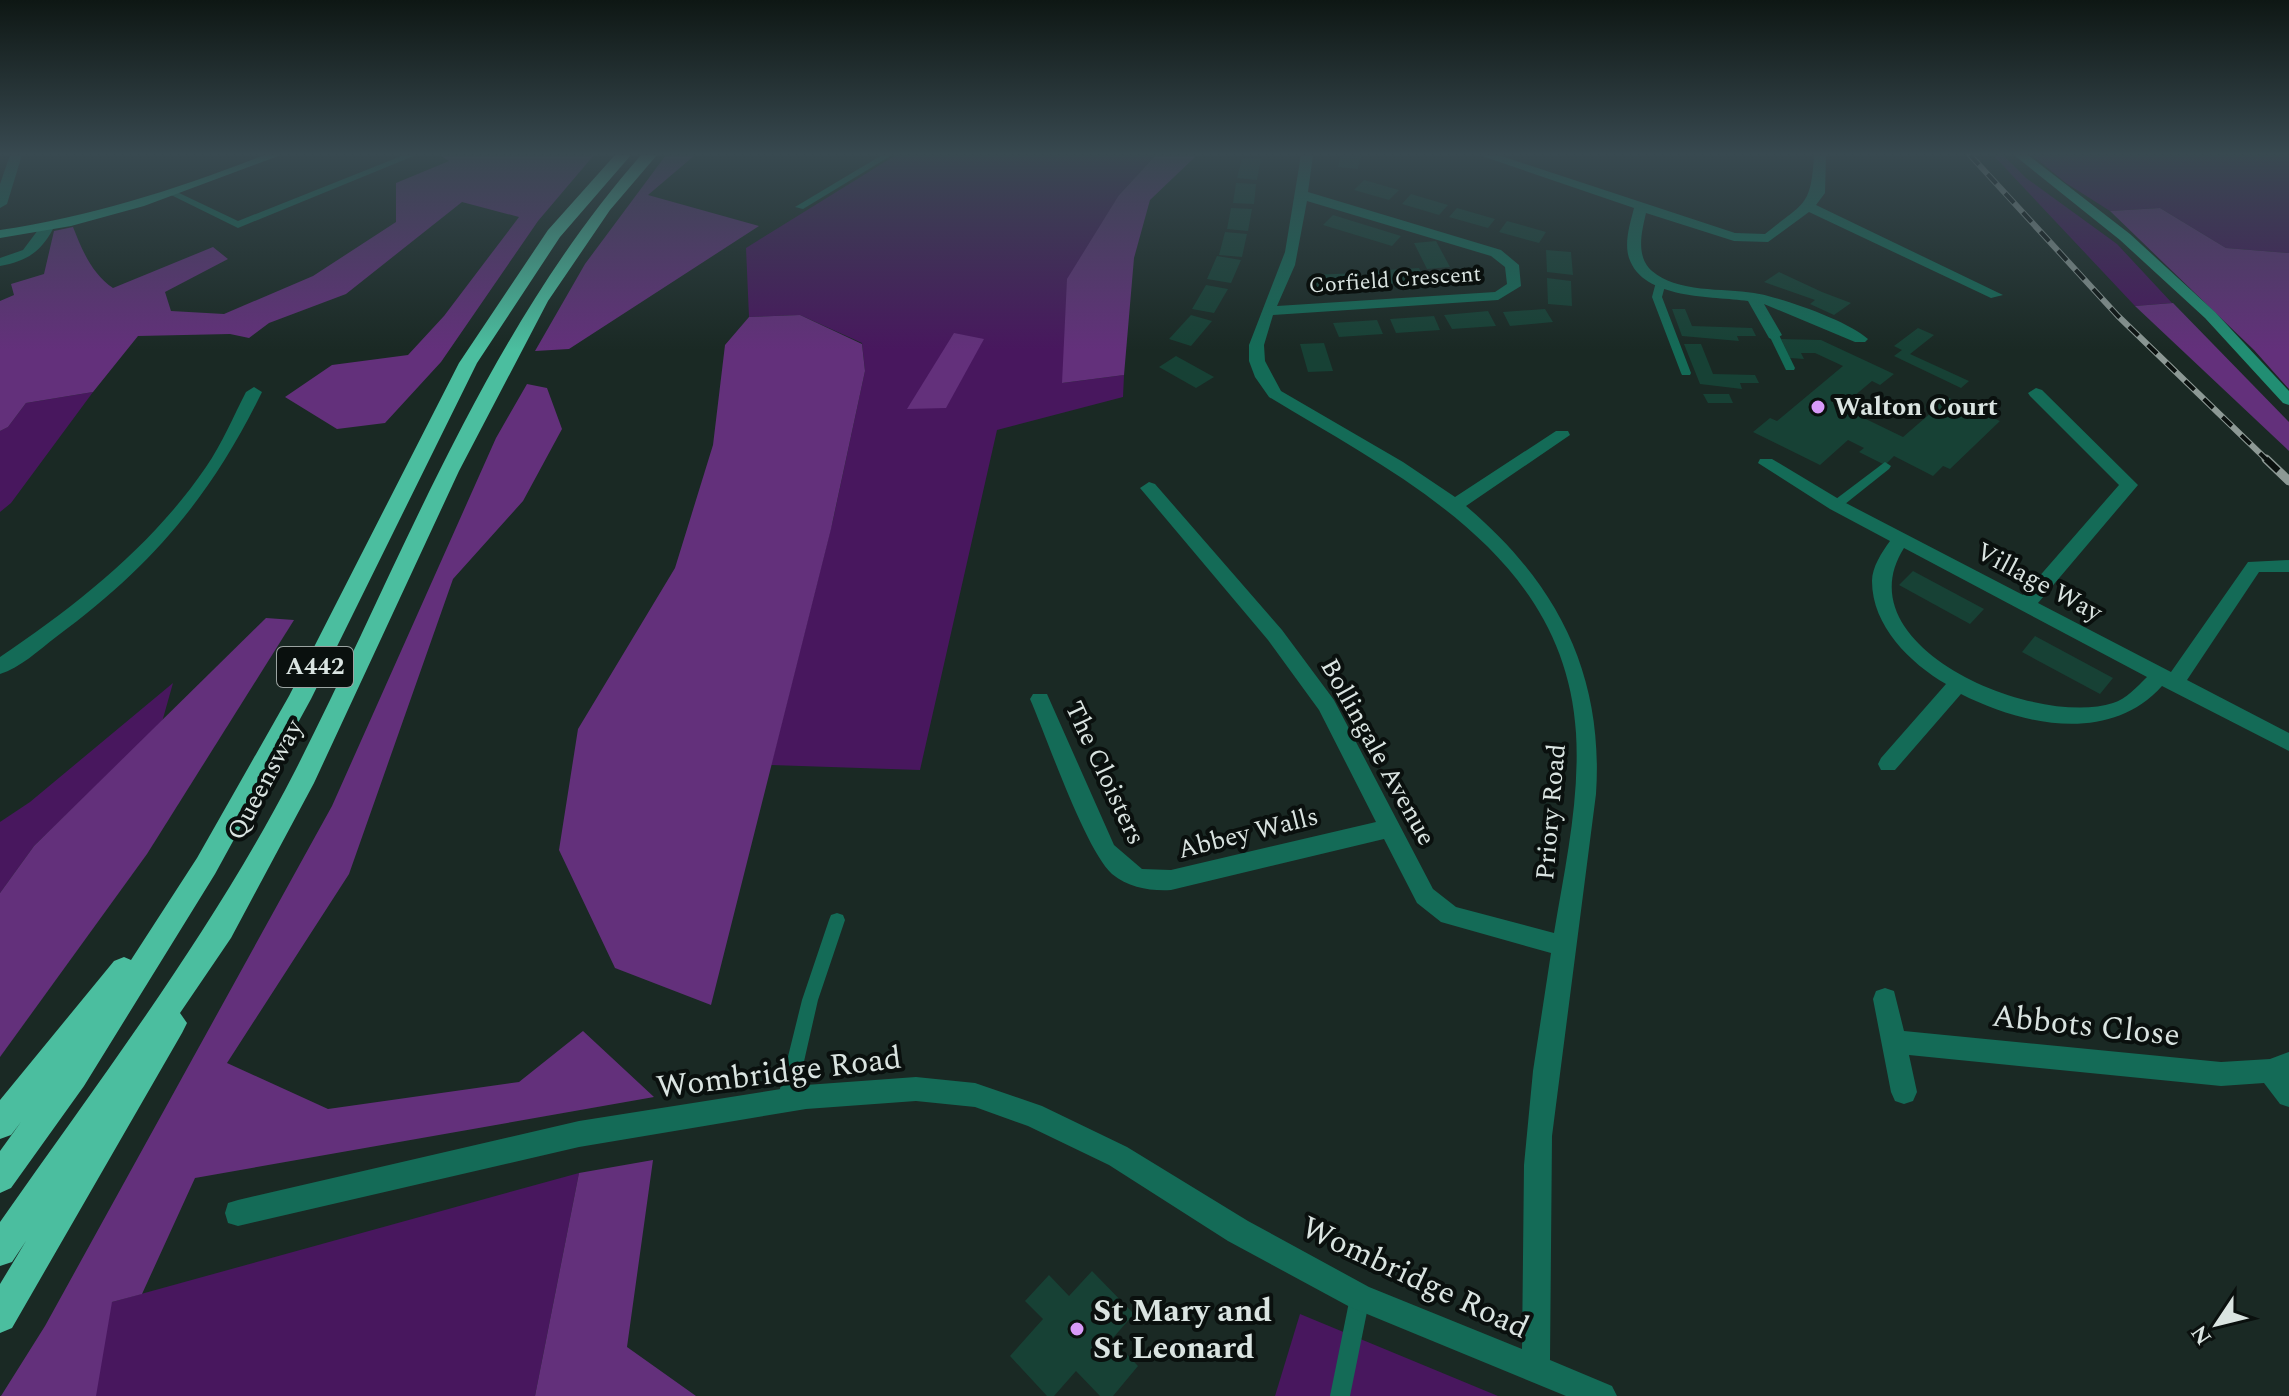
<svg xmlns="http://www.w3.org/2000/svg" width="2289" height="1396" viewBox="0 0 2289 1396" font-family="Spectral,serif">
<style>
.green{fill:#48175e}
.forest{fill:#63307b}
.building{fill:#174135}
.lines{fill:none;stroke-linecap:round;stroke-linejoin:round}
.lane{fill:#146b57;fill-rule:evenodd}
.street{fill:#146b57;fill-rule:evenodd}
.secondary{fill:#218e73;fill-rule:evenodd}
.highway{fill:#4bbe9f;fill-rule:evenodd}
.rail-far1-casing{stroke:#8d9995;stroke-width:6}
.rail-casing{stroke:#8d9995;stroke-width:9}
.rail-far1{stroke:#0a100e;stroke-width:4;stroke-dasharray:13;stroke-linecap:butt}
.rail{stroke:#0a100e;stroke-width:6;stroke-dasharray:17;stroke-linecap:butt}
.poi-dot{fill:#d89af8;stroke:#0a100e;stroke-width:3}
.labels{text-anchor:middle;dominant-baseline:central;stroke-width:8;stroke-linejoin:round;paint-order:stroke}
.far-street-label{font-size:22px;fill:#dae4e1;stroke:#0a100e}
.shield{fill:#0a100e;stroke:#9ca4a2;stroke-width:2}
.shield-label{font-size:24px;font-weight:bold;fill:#dae4e1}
.poi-label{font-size:26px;font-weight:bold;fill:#dae4e1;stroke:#0a100e;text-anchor:start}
.street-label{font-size:26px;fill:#dae4e1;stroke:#0a100e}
.near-street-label{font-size:32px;fill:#dae4e1;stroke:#0a100e}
.near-poi-label{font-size:32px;font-weight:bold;fill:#dae4e1;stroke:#0a100e;text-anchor:start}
</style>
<rect width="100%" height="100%" fill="#1a2924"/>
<g class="green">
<polygon points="896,155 1156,155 1119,195 1062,383 1124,375 1123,397 997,430 920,770 771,765 833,520 865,371 862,343 800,315 749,317 746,248"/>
<polygon points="1993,155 2003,155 2026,178 2117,244 2172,303 2135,306"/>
<polygon points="2032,155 2289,155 2289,253 2226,248 2160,208 2110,211 2066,183"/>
<polygon points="93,392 11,503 0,512 0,431 8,427 26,403"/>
<polygon points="173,683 162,722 34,846 0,893 0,822 30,802"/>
<polygon points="579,1173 535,1396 1,1396 112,1302"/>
<polygon points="1300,1314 1498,1396 1275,1396"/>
</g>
<g class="forest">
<path d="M440 155H594L538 221 441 362 385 423 337 429 285 397 332 365 408 355 444 316 519 217 462 202 346 294 269 323 249 338 230 334 138 336 93 392 26 403 8 427 0 431V301L14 295 11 284 44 274 54 231 73 227C82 250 92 274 113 288L213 247 228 259 165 292 171 311 224 314 313 276 396 222V183L449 161Z"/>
<polygon points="666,155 695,155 648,195 759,226 569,349 535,351 585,264"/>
<polygon points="1156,155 1197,155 1150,200 1134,258 1124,375 1062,383 1067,279 1119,195"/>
<polygon points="2160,208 2226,248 2289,253 2289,389 2254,350 2110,211"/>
<polygon points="2173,303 2289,422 2289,451 2135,306"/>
<polygon points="800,315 862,344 865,371 831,529 711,1005 615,968 559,850 578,729 675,568 713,445 725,345 749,317"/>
<polygon points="954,333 984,339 946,408 907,409"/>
<polygon points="527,384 547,388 562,429 523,501 453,579 349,874 227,1063 328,1109 519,1082 583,1031 654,1097 195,1178 142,1294 112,1302 96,1396 1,1396 45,1326 332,806 496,438"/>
<polygon points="266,618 294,620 147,854 0,1057 0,893 34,846"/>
<polygon points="653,1160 627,1347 696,1396 535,1396 579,1173"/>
</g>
<g class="building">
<polygon points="1341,155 1361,155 1358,169 1338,167"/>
<polygon points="1242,158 1261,159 1257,180 1237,178"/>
<polygon points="1364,180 1399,190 1389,200 1354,190"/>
<polygon points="1236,183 1256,184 1254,204 1233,203"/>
<polygon points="1411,194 1448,205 1439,215 1402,204"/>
<polygon points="1231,208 1252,209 1248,231 1227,229"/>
<polygon points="1457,208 1495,219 1488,228 1449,217"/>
<polygon points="1333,215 1401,236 1392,246 1323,225"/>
<polygon points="1507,221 1546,232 1539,243 1499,232"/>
<polygon points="1225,232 1247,234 1242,257 1219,255"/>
<polygon points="1436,241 1450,267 1427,269 1414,243"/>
<polygon points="1546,250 1571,252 1573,275 1547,272"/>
<polygon points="1217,256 1241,260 1231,283 1207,279"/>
<polygon points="1419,268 1425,281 1377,285 1371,271"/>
<polygon points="1779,272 1822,292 1851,303 1834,315 1810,304 1815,300 1764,282"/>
<polygon points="1358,273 1362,286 1314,288 1310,275"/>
<polygon points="1547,278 1571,281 1572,306 1548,304"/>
<polygon points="1206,285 1228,289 1214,313 1192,309"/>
<polygon points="1545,309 1553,322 1510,326 1503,312"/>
<polygon points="1672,309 1685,309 1692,326 1752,328 1756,336 1737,336 1739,341 1682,336"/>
<polygon points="1488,311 1496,326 1452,329 1444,315"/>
<polygon points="1191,315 1212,321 1191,346 1169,339"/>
<polygon points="1434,316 1440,330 1396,333 1390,319"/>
<polygon points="1377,320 1383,334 1339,337 1333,323"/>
<polygon points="1918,328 1934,335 1910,354 1969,381 1961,388 1894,356 1902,350 1894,346"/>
<polygon points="1781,339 1821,340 1894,374 1880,385 1872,381 1841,407 1903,437 1933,411 1925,407 1940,394 2000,421 1950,469 1943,466 1933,476 1894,456 1885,465 1859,452 1864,448 1848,440 1820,465 1753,432 1770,418 1777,421 1843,366 1815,353 1801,353 1804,359 1790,358"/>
<polygon points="1324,343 1333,371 1308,372 1300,344"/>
<polygon points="1684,344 1701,344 1713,374 1755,375 1759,383 1740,383 1742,389 1700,384"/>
<polygon points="1176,356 1214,377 1196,388 1159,367"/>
<polygon points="1703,394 1729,394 1733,403 1708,403"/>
<polygon points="1913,571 1984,609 1970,624 1899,585"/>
<polygon points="2035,636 2113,678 2100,694 2022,652"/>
<polygon points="1092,1271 1134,1314 1112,1339 1138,1366 1113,1396 1100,1396 1076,1371 1054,1396 1047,1396 1010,1356 1043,1319 1025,1301 1049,1275 1069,1296"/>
</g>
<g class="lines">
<g class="lane">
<polygon points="404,155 416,155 238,228 169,194 177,192 238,221"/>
<polygon points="882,155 892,155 803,209 795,207"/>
<polygon points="1661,279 1666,282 1662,297 1691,373 1690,375 1682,375 1681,373 1652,297 1656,282"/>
<polygon points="1774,332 1779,335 1795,368 1794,370 1786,370 1785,368 1769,335"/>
<polygon points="1885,462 1891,466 1889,469 1840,508 1832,508 1830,505 1832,502"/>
<polygon points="837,913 843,915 845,920 818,1000 795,1101 792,1107 786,1110 780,1107 777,1101 802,1000 829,920 831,915"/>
<polygon points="1360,1287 1367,1290 1370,1297 1350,1396 1330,1396 1350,1297 1353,1290"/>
</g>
<g class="street">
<polygon points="10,155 22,155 7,204 0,208 0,184"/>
<path d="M1301 155H1313L1308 192 1501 250 1519 265 1521 286 1498 300 1273 315 1264 345 1265 361 1281 391 1403 462 1455 497 1556 431H1568L1570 435 1466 506C1557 583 1604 674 1596 794L1552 1136 1550 1360 1612 1386 1617 1396H1566L1350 1307 1228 1241 1109 1165 1028 1126 975 1107 916 1101 806 1109 579 1147 238 1226 228 1223 225 1213 228 1203 238 1200 579 1121 806 1085 916 1077 975 1083 1042 1106 1127 1147 1248 1221 1369 1287 1522 1349 1524 1165 1533 1071 1551 953 1441 922 1417 903 1384 839 1171 890C1150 891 1129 888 1112 874 1085 849 1047 738 1030 699L1033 694H1047L1114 845 1142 869 1171 870 1376 822 1319 710 1268 640 1140 488 1149 482 1155 484 1282 630 1334 700 1433 889 1456 907 1554 933C1565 867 1580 800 1576 733 1565 555 1402 478 1269 397L1255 377 1249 361V345L1285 252ZM1307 201 1491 256 1505 267 1507 284 1495 292 1277 306 1295 265Z"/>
<path d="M1479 155H1498L1735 233 1765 234C1804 202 1811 208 1814 155H1826L1825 193 1816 205 2003 295 1991 298 1809 212 1768 242 1734 241 1646 213C1642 231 1635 256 1652 271 1677 293 1723 288 1754 293 1780 297 1849 321 1868 339L1865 342H1855L1764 304 1782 335 1774 340 1769 338 1748 301C1713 296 1643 300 1629 258 1624 242 1630 224 1634 208Z"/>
<path d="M41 226 53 229C40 253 26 261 0 266V258L23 250Z"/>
<path d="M254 387 262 392C210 498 151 567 56 637 39 650 20 668 0 674V657C77 605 153 545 206 467 222 444 233 417 246 392Z"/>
<path d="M2036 388 2042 390 2138 485 2038 603 2171 672 2248 562 2289 560V572H2259L2187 680 2289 733V751L2162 686C2110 744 2024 726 1961 694L1895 770H1881L1878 764 1881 758 1946 684C1910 663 1872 626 1872 581 1872 567 1882 552 1890 541L1830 509 1758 463 1760 459H1772L1842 501 2023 595 2119 485 2030 396 2028 393ZM1904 548 2147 677C2137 687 2126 699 2113 703 2037 728 1841 647 1904 548Z"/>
<polygon points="1885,988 1894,991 1904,1031 2221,1062 2270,1059 2289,1052 2289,1107 2280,1104 2264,1083 2221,1086 1909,1055 1917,1092 1913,1101 1904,1104 1895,1101 1891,1092 1873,999 1876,991"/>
</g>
<g class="secondary">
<path d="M264 155H281L144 206 71 226 0 238V230C92 216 178 189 264 155Z"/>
<polygon points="2014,155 2028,155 2130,234 2215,312 2289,391 2289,405 2283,403 2205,318 2120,240"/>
</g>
<g class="highway">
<polygon points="615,155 631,155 560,237 477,363 311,699 215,874 84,1086 11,1188 0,1193 0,1151 21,1122 11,1135 0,1139 0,1100 114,961 124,957 131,960 197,858 289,696 459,363 548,230"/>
<path d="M641 155H657L610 210 548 301 459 471 314 783 231 938 180 1013 187 1023 182 1033 12 1328 0 1333V1284L26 1241 12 1262 0 1266V1222C103 1075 213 931 295 771 402 561 484 334 641 155Z"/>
</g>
<g class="rail-far1-casing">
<polyline id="rail-far1" points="1970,155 2118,316 2268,461"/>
</g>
<g class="rail-casing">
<polyline id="rail" points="2266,459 2289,481"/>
</g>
<use href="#rail-far1" class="rail-far1"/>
<use href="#rail" class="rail"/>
</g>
<linearGradient id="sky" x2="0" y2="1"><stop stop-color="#0e1714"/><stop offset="0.44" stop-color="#384950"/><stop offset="1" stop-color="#384950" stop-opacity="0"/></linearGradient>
<rect width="2289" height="350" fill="url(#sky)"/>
<g class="poi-dot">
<circle cx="1818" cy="407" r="8"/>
<circle cx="1077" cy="1329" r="8"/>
</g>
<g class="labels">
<g class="far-street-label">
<text transform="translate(1395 280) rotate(-4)">Corfield Crescent</text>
</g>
<rect class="shield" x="277" y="647" width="76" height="40" rx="6"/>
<g class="shield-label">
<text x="315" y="667">A442</text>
</g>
<g class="poi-label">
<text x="1834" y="407">Walton Court</text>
</g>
<g class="street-label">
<text transform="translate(2039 582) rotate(28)">Village Way</text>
<text transform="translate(1378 752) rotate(61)">Bollingale Avenue</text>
<text transform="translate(1105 773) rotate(65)">The Cloisters</text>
<text transform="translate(265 780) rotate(-62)">Queensway</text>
<text transform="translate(1551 812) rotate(-85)">Priory Road</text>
<text transform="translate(1248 833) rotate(-14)">Abbey Walls</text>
</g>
<g class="near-street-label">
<text transform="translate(2086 1026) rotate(6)">Abbots Close</text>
<text transform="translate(779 1073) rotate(-7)">Wombridge Road</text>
<text transform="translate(1415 1278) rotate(25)">Wombridge Road</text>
</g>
<g class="near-poi-label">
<text x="1093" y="1311">St Mary and<tspan x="1093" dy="37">St Leonard</tspan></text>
</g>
</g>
<g transform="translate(2217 1324) rotate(235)" stroke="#0a100e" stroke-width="6" paint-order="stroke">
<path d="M0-6L14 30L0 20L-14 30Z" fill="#dae4e1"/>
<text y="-12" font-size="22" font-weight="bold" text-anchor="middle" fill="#dae4e1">N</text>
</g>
</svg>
